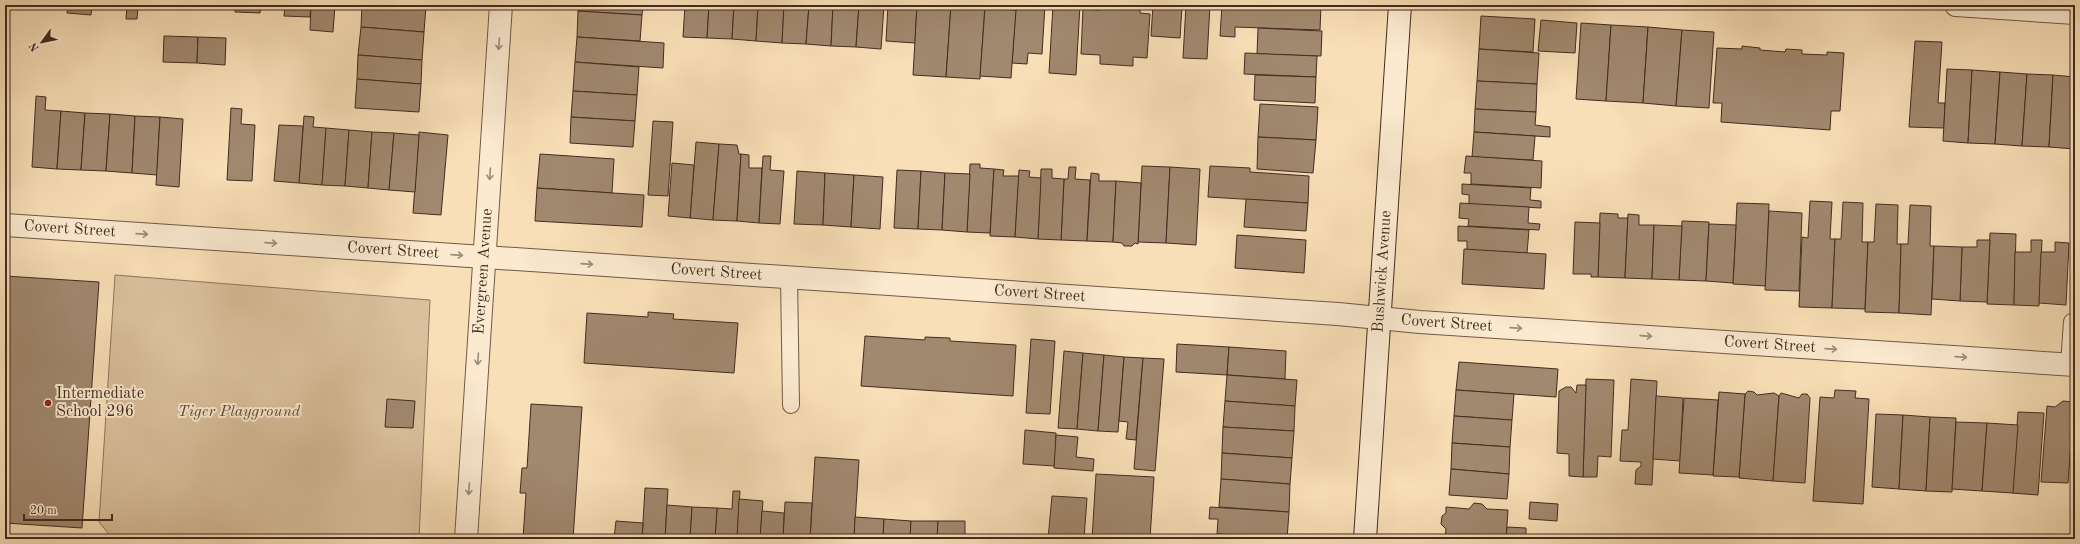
<svg xmlns="http://www.w3.org/2000/svg" width="2080" height="544" viewBox="0 0 2080 544" font-family="'Old Standard TT',serif">
<style>
.green{fill:#dac19d;stroke:#8e765e}
.building{fill:#a1896f;stroke:#422c20}
.lines{fill:none;stroke-linecap:round;stroke-linejoin:round}
.lane-casing{stroke:#705946;stroke-width:18}
.street-casing{stroke:#705946;stroke-width:24}
.secondary-casing{stroke:#422c20;stroke-width:24}
.lane{stroke:#fbead0;stroke-width:16}
.street{stroke:#fbead0;stroke-width:22}
.secondary{stroke:#fbead0;stroke-width:22}
.oneway{stroke:#9e8b78}
.poi-dot{fill:#8f2418;stroke:#fbead0;stroke-width:1.5}
.labels{text-anchor:middle;dominant-baseline:central;stroke-width:4;stroke-linejoin:round;paint-order:stroke}
.street-label{font-size:16px;fill:#422c20;stroke:#fbead0}
.poi-label{font-size:16px;fill:#422c20;stroke:#fbead0;text-anchor:start}
.park-label{font-size:16px;font-style:italic;fill:#604a39;stroke:#fbead0}
</style>
<rect width="100%" height="100%" fill="#f9dfb7"/>
<filter id="stains"><feTurbulence type="fractalNoise" baseFrequency=".005" numOctaves="4"/><feColorMatrix values="0 0 0 0 .2 0 0 0 0 .09 0 0 0 0 .02 0 0 0 .5 -.17"/></filter>
<radialGradient id="worn" r=".72"><stop offset=".6" stop-color="#630" stop-opacity="0"/><stop offset="1" stop-color="#630" stop-opacity=".3"/></radialGradient>
<polygon class="green" points="115,275 430,300 419,539 113,539 99,522"/>
<g class="building">
<polygon points="68,5 92,5 91,15 67,13"/>
<polygon points="118,5 144,5 144,7 138,7 137,19 126,19 127,6"/>
<polygon points="144,5 168,5 168,9 144,7"/>
<polygon points="211,5 235,5 235,8 211,7"/>
<polygon points="235,5 261,5 260,13 235,12"/>
<polygon points="285,5 311,5 310,17 284,16"/>
<polygon points="311,5 335,5 333,32 310,30"/>
<polygon points="362,5 426,6 424,32 361,27"/>
<polygon points="579,5 643,5 642,15 578,11"/>
<polygon points="685,5 709,5 707,38 683,37"/>
<polygon points="709,5 734,5 732,39 707,38"/>
<polygon points="734,5 758,5 756,41 732,39"/>
<polygon points="758,5 784,5 782,43 756,41"/>
<polygon points="784,5 809,5 806,44 782,43"/>
<polygon points="809,5 833,5 831,46 806,44"/>
<polygon points="833,5 859,5 856,47 831,46"/>
<polygon points="859,5 884,5 881,49 856,47"/>
<polygon points="888,5 917,5 915,43 886,41"/>
<polygon points="917,5 951,5 946,77 913,75"/>
<polygon points="951,5 985,5 980,79 946,77"/>
<polygon points="1016,5 1045,5 1042,54 1028,53 1027,64 1012,63"/>
<polygon points="1053,5 1080,5 1076,75 1049,73"/>
<polygon points="1099,5 1140,5 1140,13 1150,14 1147,58 1133,57 1133,66 1100,64 1100,55 1081,54 1083,9 1099,10"/>
<polygon points="1153,5 1182,6 1180,38 1151,36"/>
<polygon points="1186,5 1210,5 1207,59 1183,58"/>
<polygon points="1222,5 1321,5 1320,30 1235,27 1235,37 1220,36"/>
<polygon points="985,8 1016,10 1011,78 980,76"/>
<polygon points="578,11 642,15 640,41 577,37"/>
<polygon points="1481,16 1535,19 1533,52 1479,49"/>
<polygon points="1541,20 1577,23 1575,53 1538,51"/>
<polygon points="1581,23 1611,25 1606,101 1576,99"/>
<polygon points="1611,25 1648,27 1643,103 1606,101"/>
<polygon points="361,27 424,32 422,60 358,55"/>
<polygon points="1648,27 1682,30 1676,106 1643,103"/>
<polygon points="1258,28 1322,31 1321,56 1257,54"/>
<polygon points="1682,30 1714,32 1709,108 1676,106"/>
<polygon points="164,36 198,37 197,63 163,62"/>
<polygon points="198,37 226,38 225,65 197,63"/>
<polygon points="577,37 664,43 663,68 575,62"/>
<polygon points="1915,41 1942,42 1938,103 1945,103 1944,128 1909,127"/>
<polygon points="1742,46 1760,48 1760,50 1785,52 1786,49 1802,50 1802,54 1827,55 1827,52 1844,53 1840,111 1831,111 1830,130 1721,122 1722,103 1713,103 1717,48 1742,49"/>
<polygon points="1479,49 1539,53 1537,84 1477,81"/>
<polygon points="1245,53 1317,56 1316,77 1244,74"/>
<polygon points="358,55 422,60 421,84 357,79"/>
<polygon points="575,62 639,67 637,95 573,91"/>
<polygon points="1947,69 1972,70 1968,143 1943,141"/>
<polygon points="1972,70 2000,72 1995,144 1968,143"/>
<polygon points="2000,72 2027,74 2022,146 1995,144"/>
<polygon points="2027,74 2053,75 2049,147 2022,146"/>
<polygon points="1255,75 1316,77 1315,103 1254,100"/>
<polygon points="2053,75 2075,77 2075,149 2049,147"/>
<polygon points="357,79 421,84 419,112 355,108"/>
<polygon points="1477,81 1537,84 1536,112 1475,109"/>
<polygon points="573,91 637,95 635,121 571,117"/>
<polygon points="36,96 46,97 45,110 61,111 57,169 32,167"/>
<polygon points="1260,104 1318,107 1316,140 1258,137"/>
<polygon points="231,108 242,109 241,124 255,125 252,181 227,180"/>
<polygon points="1475,109 1536,112 1535,125 1550,127 1550,137 1474,132"/>
<polygon points="61,111 85,113 81,170 57,169"/>
<polygon points="85,113 110,114 106,171 81,170"/>
<polygon points="110,114 135,116 132,173 106,171"/>
<polygon points="135,116 160,117 157,175 132,173"/>
<polygon points="304,116 314,117 313,127 326,128 322,185 299,183"/>
<polygon points="160,117 183,119 179,187 156,185"/>
<polygon points="571,117 635,121 633,147 570,143"/>
<polygon points="653,121 673,122 668,196 648,195"/>
<polygon points="279,125 303,126 299,183 274,181"/>
<polygon points="326,128 349,130 345,186 322,185"/>
<polygon points="349,130 372,132 368,188 345,186"/>
<polygon points="372,132 394,133 389,190 368,188"/>
<polygon points="419,132 448,135 441,215 413,213"/>
<polygon points="1474,132 1535,136 1533,160 1472,157"/>
<polygon points="394,133 419,135 415,192 389,190"/>
<polygon points="1258,137 1316,140 1313,173 1257,169"/>
<polygon points="696,142 719,144 713,220 690,218"/>
<polygon points="719,144 737,145 739,154 741,154 737,221 713,220"/>
<polygon points="540,154 614,159 612,193 537,188"/>
<polygon points="741,154 749,155 749,168 762,168 759,223 737,221"/>
<polygon points="763,156 771,156 770,170 784,171 780,224 759,223"/>
<polygon points="1466,156 1542,161 1541,188 1471,184 1471,173 1464,173"/>
<polygon points="672,163 694,165 690,218 668,216"/>
<polygon points="970,164 980,164 980,168 994,169 990,233 967,232"/>
<polygon points="1142,166 1170,167 1166,243 1138,242"/>
<polygon points="1210,166 1250,168 1250,172 1309,176 1308,203 1208,197"/>
<polygon points="1069,167 1076,167 1075,179 1090,180 1087,241 1061,240 1064,179 1068,179"/>
<polygon points="1170,167 1200,169 1196,245 1166,243"/>
<polygon points="994,169 1004,170 1003,176 1019,176 1015,237 990,236"/>
<polygon points="1041,169 1052,169 1052,178 1064,179 1061,240 1038,239"/>
<polygon points="897,170 921,171 918,229 894,228"/>
<polygon points="1019,170 1030,171 1029,177 1041,178 1038,239 1015,237"/>
<polygon points="797,171 825,173 823,225 794,224"/>
<polygon points="921,171 945,173 942,230 918,229"/>
<polygon points="825,173 854,175 851,227 823,225"/>
<polygon points="945,173 970,174 967,232 942,230"/>
<polygon points="1091,173 1099,174 1099,181 1116,181 1113,242 1087,241"/>
<polygon points="854,175 883,177 880,229 851,227"/>
<polygon points="1116,181 1141,183 1138,244 1135,243 1132,246 1124,246 1122,243 1113,242"/>
<polygon points="1462,184 1531,188 1530,200 1541,201 1541,208 1469,204 1469,195 1462,194"/>
<polygon points="537,188 644,195 642,227 535,221"/>
<polygon points="1246,199 1308,203 1306,231 1244,227"/>
<polygon points="1810,201 1832,202 1830,239 1835,239 1832,308 1799,307 1802,237 1808,238"/>
<polygon points="1843,202 1863,203 1862,242 1868,242 1865,309 1832,308 1835,239 1841,239"/>
<polygon points="1460,203 1529,207 1528,223 1540,224 1539,230 1468,226 1469,219 1459,218"/>
<polygon points="1737,203 1769,204 1766,286 1733,284"/>
<polygon points="1876,204 1898,205 1897,244 1901,244 1899,313 1865,312 1868,242 1874,242"/>
<polygon points="1910,205 1931,206 1930,246 1934,246 1931,315 1899,313 1901,244 1908,244"/>
<polygon points="1769,211 1802,213 1799,291 1765,290"/>
<polygon points="1600,213 1618,214 1618,218 1628,218 1625,278 1598,277"/>
<polygon points="1628,214 1639,215 1639,225 1654,225 1652,279 1625,278"/>
<polygon points="1682,221 1709,222 1706,281 1679,280"/>
<polygon points="1575,222 1600,223 1598,277 1591,277 1591,274 1573,274"/>
<polygon points="1709,224 1736,225 1733,283 1706,281"/>
<polygon points="1654,225 1682,226 1679,280 1652,279"/>
<polygon points="1458,226 1529,230 1527,253 1467,250 1467,241 1458,241"/>
<polygon points="1990,233 2016,234 2014,305 1987,304"/>
<polygon points="1237,235 1306,240 1304,273 1235,268"/>
<polygon points="1977,240 1990,240 1987,302 1960,301 1962,247 1977,247"/>
<polygon points="2031,240 2042,240 2039,306 2014,305 2015,252 2031,252"/>
<polygon points="2055,242 2069,243 2066,305 2039,303 2041,252 2055,252"/>
<polygon points="1934,246 1962,247 1960,301 1932,299"/>
<polygon points="1464,249 1546,254 1544,289 1462,284"/>
<polygon points="5,276 99,282 82,528 5,523"/>
<polygon points="648,312 674,314 673,319 738,323 734,373 584,363 587,313 648,317"/>
<polygon points="865,336 925,340 925,337 950,338 950,341 1016,345 1013,396 861,386"/>
<polygon points="1031,339 1055,341 1050,414 1026,413"/>
<polygon points="1177,344 1229,347 1227,375 1176,372"/>
<polygon points="1229,347 1286,351 1285,379 1227,375"/>
<polygon points="1064,351 1083,353 1077,429 1058,428"/>
<polygon points="1083,353 1104,355 1098,431 1077,429"/>
<polygon points="1104,355 1124,357 1118,432 1098,431"/>
<polygon points="1124,357 1143,358 1136,440 1126,439 1128,422 1119,421"/>
<polygon points="1143,358 1164,359 1155,471 1134,469"/>
<polygon points="1459,362 1558,369 1556,397 1456,390"/>
<polygon points="1227,375 1297,380 1295,406 1225,401"/>
<polygon points="1586,379 1614,380 1611,457 1598,456 1597,477 1583,477"/>
<polygon points="1631,379 1657,381 1652,485 1635,484 1636,470 1641,466 1641,462 1620,461 1622,430 1628,430"/>
<polygon points="1577,385 1586,385 1583,477 1569,476 1569,454 1557,453 1559,391 1566,387 1571,387 1576,393"/>
<polygon points="1456,390 1514,394 1512,420 1454,416"/>
<polygon points="1835,390 1856,391 1855,398 1869,399 1863,504 1813,501 1820,397 1834,398"/>
<polygon points="1748,391 1754,392 1757,395 1774,393 1779,396 1773,481 1739,478 1745,394"/>
<polygon points="1719,392 1745,394 1739,477 1713,476"/>
<polygon points="1781,393 1799,398 1802,394 1807,394 1810,398 1805,483 1773,481 1779,396"/>
<polygon points="1656,396 1683,398 1680,461 1653,459"/>
<polygon points="1684,398 1718,400 1713,475 1679,473"/>
<polygon points="387,399 415,401 413,428 385,427"/>
<polygon points="1225,401 1295,406 1294,431 1223,427"/>
<polygon points="2063,401 2074,402 2068,483 2041,482 2047,406 2055,407"/>
<polygon points="531,404 582,407 573,539 523,539 526,493 520,493 522,468 527,468"/>
<polygon points="2018,412 2044,413 2038,495 2012,493"/>
<polygon points="1876,414 1903,415 1899,489 1872,487"/>
<polygon points="1903,415 1930,417 1926,491 1899,489"/>
<polygon points="1454,416 1512,420 1510,447 1452,443"/>
<polygon points="1930,417 1956,418 1952,492 1926,491"/>
<polygon points="1956,422 1987,423 1982,491 1952,489"/>
<polygon points="1987,423 2018,425 2013,493 1982,491"/>
<polygon points="1223,427 1294,431 1292,458 1222,453"/>
<polygon points="1025,430 1056,433 1055,466 1023,464"/>
<polygon points="1056,435 1078,437 1076,457 1094,459 1093,471 1054,468"/>
<polygon points="1452,443 1510,447 1509,474 1451,469"/>
<polygon points="1222,453 1292,458 1290,484 1221,479"/>
<polygon points="815,457 859,460 854,539 810,539"/>
<polygon points="1451,469 1509,474 1507,499 1449,495"/>
<polygon points="2075,472 2075,505 2073,504"/>
<polygon points="1096,474 1154,477 1150,539 1092,539"/>
<polygon points="1221,479 1290,484 1289,512 1219,507"/>
<polygon points="645,488 668,489 665,539 642,539"/>
<polygon points="733,491 740,491 737,539 715,539 717,508 732,509"/>
<polygon points="1052,496 1087,498 1084,539 1048,539"/>
<polygon points="739,499 763,501 760,539 737,539"/>
<polygon points="785,502 812,503 810,539 783,539"/>
<polygon points="1530,502 1558,504 1557,521 1529,519"/>
<polygon points="1474,503 1482,504 1487,509 1508,510 1506,539 1445,539 1446,529 1441,524 1442,516 1446,513 1446,507 1469,509"/>
<polygon points="667,505 692,507 690,539 665,539"/>
<polygon points="692,507 717,508 715,539 690,539"/>
<polygon points="1210,507 1289,512 1287,539 1217,534 1218,519 1209,519"/>
<polygon points="762,511 784,513 783,539 760,539"/>
<polygon points="855,517 884,519 883,539 854,539"/>
<polygon points="884,519 911,521 910,539 883,539"/>
<polygon points="616,521 643,523 642,539 614,539"/>
<polygon points="911,521 938,521 937,539 910,539"/>
<polygon points="938,521 965,521 965,539 937,539"/>
<polygon points="1507,527 1526,528 1526,539 1506,539"/>
<polygon points="1217,534 1287,539 1216,539"/>
<polygon points="2051,537 2073,539 2051,539"/>
</g>
<g class="lines">
<g class="lane-casing">
<g id="lane">
<polyline points="789,277 791,405"/>
<polyline points="2069,364 2072,322 2075,321"/>
</g>
</g>
<g class="street-casing">
<g id="street">
<polyline points="1956,5 2075,13"/>
<path id="s1" d="M5 225 1338 314 1420 322 2075 365"/>
<path id="s2" d="M466 539 501 5"/>
</g>
</g>
<g class="secondary-casing">
<g id="secondary">
<path id="s3" d="M1365 539 1400 5"/>
</g>
</g>
<use href="#lane" class="lane"/>
<use href="#street" class="street"/>
<use href="#secondary" class="secondary"/>
</g>
<defs><path id="oneway-shaft" d="M-6 0H5M1.5-3L5.5 0L1.5 3" fill="none" stroke-width="1.6" stroke-linecap="round" stroke-linejoin="round"/></defs>
<g class="oneway">
<use href="#oneway-shaft" transform="translate(499 44) rotate(94)"/>
<use href="#oneway-shaft" transform="translate(490 174) rotate(94)"/>
<use href="#oneway-shaft" transform="translate(142 234) rotate(4)"/>
<use href="#oneway-shaft" transform="translate(271 243) rotate(4)"/>
<use href="#oneway-shaft" transform="translate(457 255) rotate(4)"/>
<use href="#oneway-shaft" transform="translate(587 264) rotate(4)"/>
<use href="#oneway-shaft" transform="translate(1516 328) rotate(4)"/>
<use href="#oneway-shaft" transform="translate(1646 336) rotate(4)"/>
<use href="#oneway-shaft" transform="translate(1831 349) rotate(4)"/>
<use href="#oneway-shaft" transform="translate(1961 357) rotate(4)"/>
<use href="#oneway-shaft" transform="translate(478 359) rotate(94)"/>
<use href="#oneway-shaft" transform="translate(469 489) rotate(94)"/>
</g>
<circle class="poi-dot" cx="48" cy="403" r="4"/>
<g class="labels">
<g class="street-label">
<text stroke="none"><textPath href="#s1" startOffset="65">Covert Street</textPath></text>
<text stroke="none"><textPath href="#s1" startOffset="389">Covert Street</textPath></text>
<text stroke="none"><textPath href="#s2" startOffset="268">Evergreen Avenue</textPath></text>
<text stroke="none"><textPath href="#s3" startOffset="268">Bushwick Avenue</textPath></text>
<text stroke="none"><textPath href="#s1" startOffset="713">Covert Street</textPath></text>
<text stroke="none"><textPath href="#s1" startOffset="1037">Covert Street</textPath></text>
<text stroke="none"><textPath href="#s1" startOffset="1445">Covert Street</textPath></text>
<text stroke="none"><textPath href="#s1" startOffset="1769">Covert Street</textPath></text>
</g>
<g class="poi-label">
<text x="56" y="394">Intermediate<tspan x="56" dy="18">School 296</tspan></text>
</g>
<g class="park-label">
<text x="239" y="412">Tiger Playground</text>
</g>
</g>
<rect width="2080" height="544" fill="none" stroke="#f9dfb7" stroke-width="20"/>
<rect x="6" y="6" width="2068" height="532" fill="none" stroke="#422c20" stroke-width="2"/>
<rect x="10" y="10" width="2060" height="524" fill="none" stroke="#422c20"/>
<g transform="translate(42 42) rotate(237)" stroke="#fbead0" stroke-width="3" paint-order="stroke">
<path d="M0-3L7 15L0 10L-7 15Z" fill="#422c20"/>
<text y="-6" font-size="11" font-weight="bold" text-anchor="middle" fill="#422c20">N</text>
</g>
<path d="M24 514v6h88v-6" fill="none" stroke="#422c20" stroke-width="2"/>
<text x="30" y="514" font-size="12" fill="#422c20" stroke="#fbead0" stroke-width="3" paint-order="stroke">20 m</text>
<rect width="100%" height="100%" filter="url(#stains)"/>
<rect width="100%" height="100%" fill="url(#worn)"/>
</svg>
